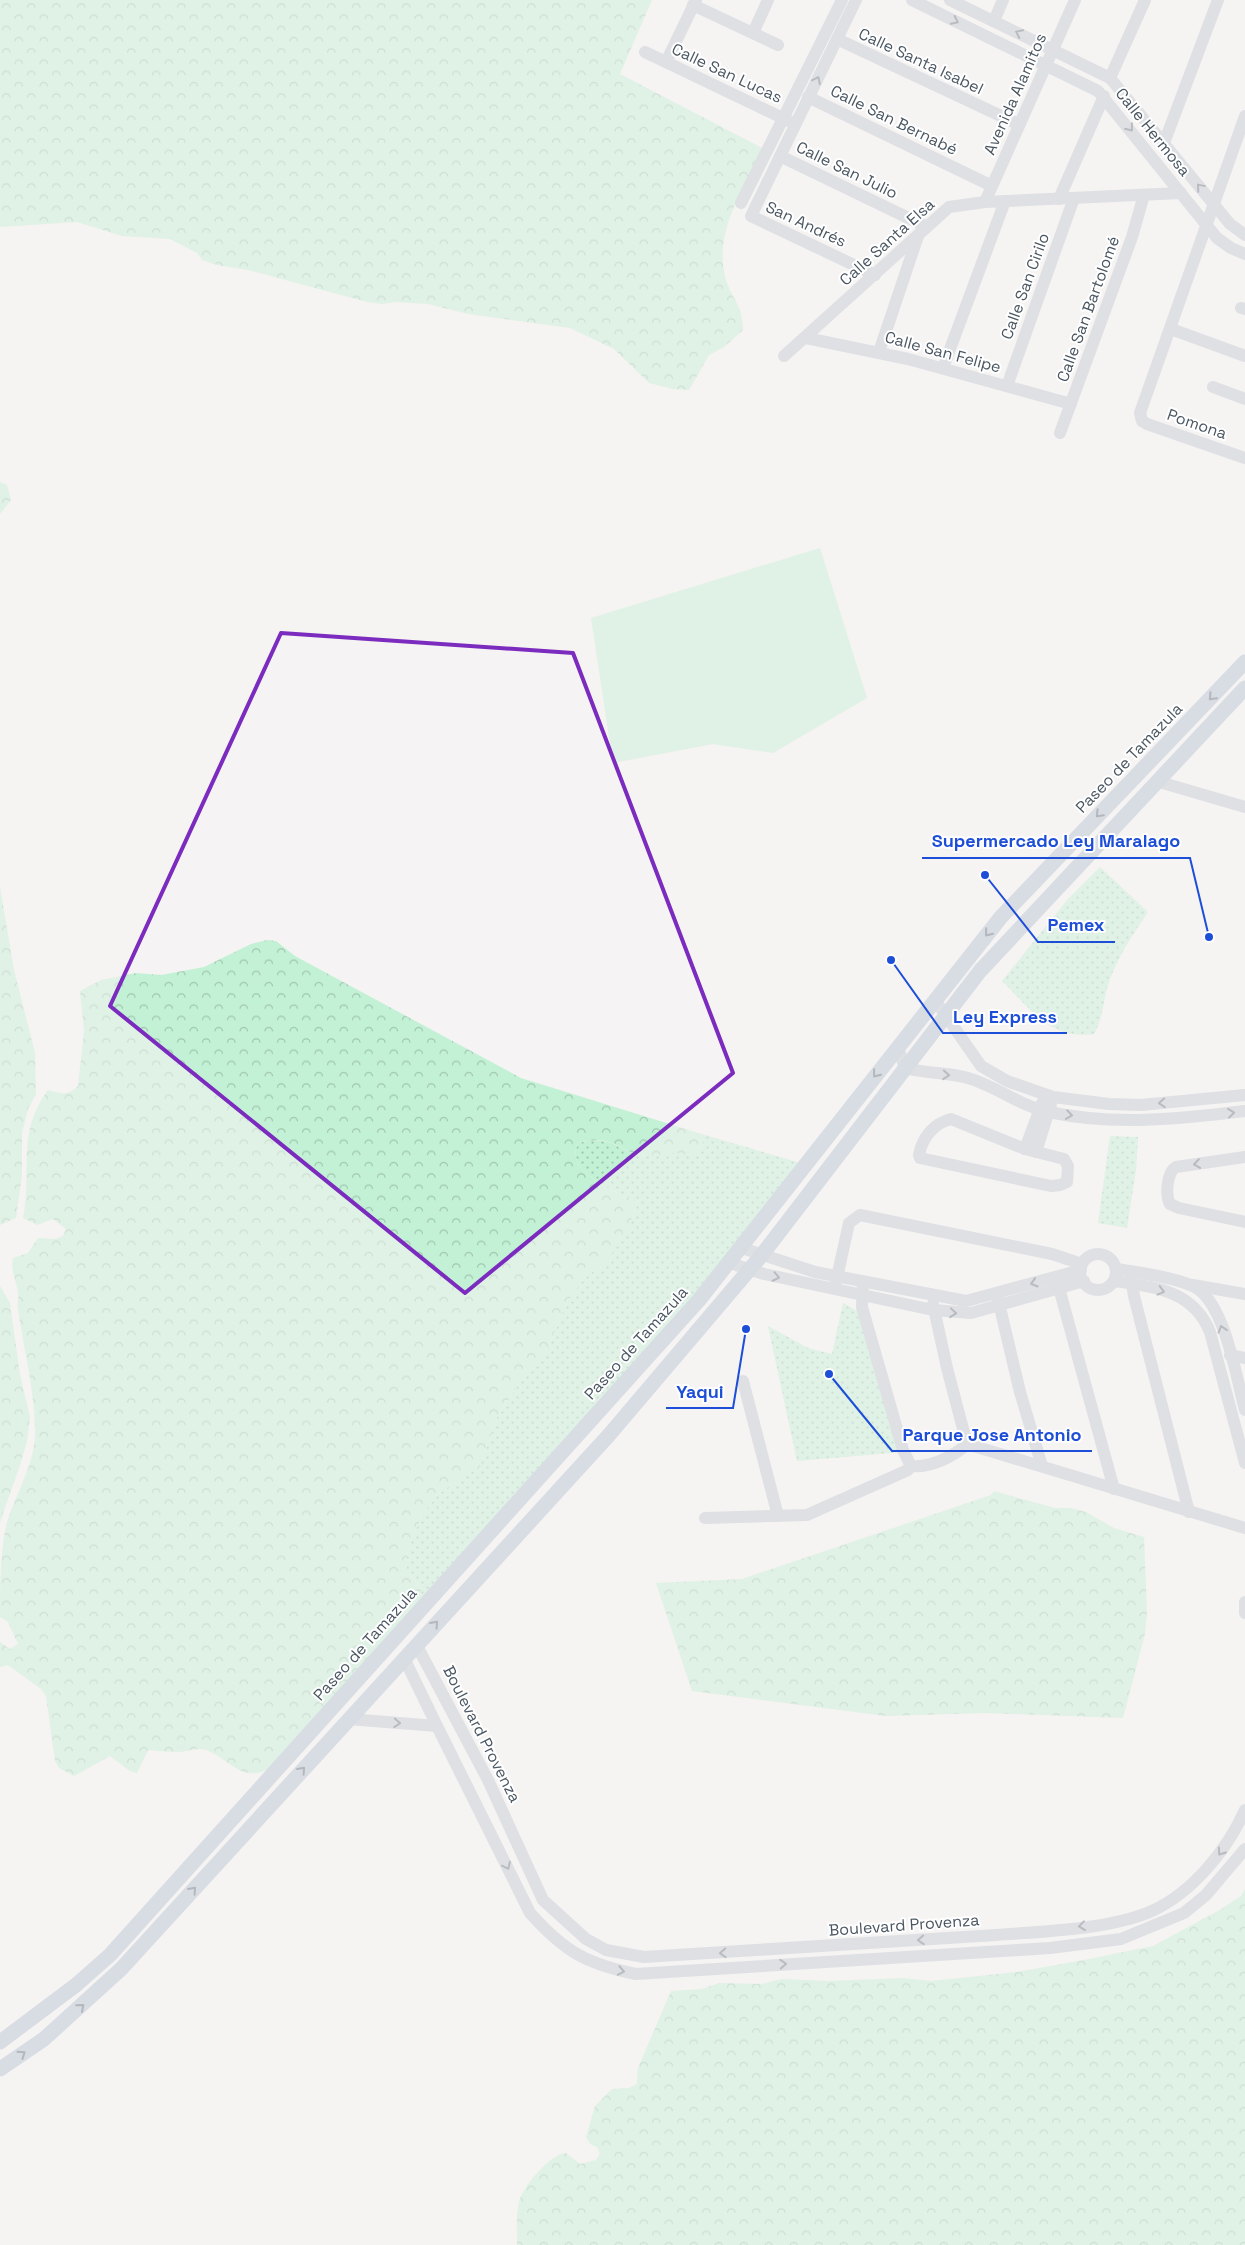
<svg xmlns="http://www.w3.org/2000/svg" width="1245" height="2245" viewBox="0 0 1245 2245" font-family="'Space Grotesk',sans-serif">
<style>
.green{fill:url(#green-dots)}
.forest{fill:url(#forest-crowns)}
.pitch{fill:#c3f1d5}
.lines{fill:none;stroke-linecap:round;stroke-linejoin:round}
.minor{stroke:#c1cad2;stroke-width:12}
.major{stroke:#b3c2d1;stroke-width:15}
.oneway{stroke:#6e7983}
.oneway2{stroke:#64717d}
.marked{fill:none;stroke:#7b2cbf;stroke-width:4;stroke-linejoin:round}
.labels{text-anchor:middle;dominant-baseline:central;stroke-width:4;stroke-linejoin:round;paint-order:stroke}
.street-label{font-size:16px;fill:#4a5661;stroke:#fff}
.leader{fill:none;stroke:#1d4ed8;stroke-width:2}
.callout-dot{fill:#1d4ed8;stroke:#fff;stroke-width:2}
.callout-label{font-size:18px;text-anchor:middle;font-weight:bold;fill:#1d4ed8;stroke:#fff;stroke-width:4;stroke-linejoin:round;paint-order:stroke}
</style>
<defs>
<pattern id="green-dots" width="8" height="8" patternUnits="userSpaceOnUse" patternTransform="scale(1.25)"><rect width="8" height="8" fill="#c3f1d5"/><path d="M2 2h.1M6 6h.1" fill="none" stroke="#a0c6b0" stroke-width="1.8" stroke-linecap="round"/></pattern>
<pattern id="forest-crowns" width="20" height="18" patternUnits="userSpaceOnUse" patternTransform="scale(1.25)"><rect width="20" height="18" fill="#c3f1d5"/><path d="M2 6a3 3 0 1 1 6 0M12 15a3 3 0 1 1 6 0" fill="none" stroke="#a0c6b0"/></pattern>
</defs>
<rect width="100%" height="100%" fill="#f5f3f3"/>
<g class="green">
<path d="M1100 867 1148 912C1132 936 1117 957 1108 985 1103 1001 1103 1019 1094 1034 1049 1040 1031 1009 1002 981L1068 899Z"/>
<path d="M705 1135 804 1164 727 1263 421 1598V1589L407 1569 406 1561 409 1545 423 1513 439 1493 480 1466 496 1419 520 1382 547 1350 566 1304 585 1277 605 1263 615 1243 627 1232 638 1201C617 1193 563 1172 578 1143 617 1133 619 1155 649 1156 656 1156 664 1152 672 1153 689 1153 685 1157 701 1148Z"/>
<polygon points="1110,1136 1138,1137 1136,1170 1127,1228 1098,1223"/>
<polygon points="843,1303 859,1312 903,1452 797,1461 768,1326 808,1348 832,1354"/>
</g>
<g class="forest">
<path d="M0 0H652L620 74 764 149C744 188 714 230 725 276 730 298 743 303 743 330L724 347 709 355 689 390 673 389 649 383 614 349 570 328 468 314 428 304 395 302 382 304 367 302 248 270 217 265 202 260 197 253 170 239 122 236 77 222 0 227Z"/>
<polygon points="0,482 7,485 11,500 0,514"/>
<polygon points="0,887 14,970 35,1053 36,1094 28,1109 22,1133 22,1175 16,1218 0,1225"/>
<path d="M267 940 276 941 295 956 521 1078 705 1135C698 1162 693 1153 671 1153 664 1153 656 1157 648 1156 618 1154 617 1133 578 1143 563 1172 617 1193 638 1201L627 1232 615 1243V1249L605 1263 585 1277 566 1304 547 1350 520 1382 496 1419 480 1467 439 1493 423 1513 409 1545 406 1561 407 1569 421 1590V1598L417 1606 410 1610 269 1769C241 1783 230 1759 206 1750 197 1747 189 1751 180 1752 169 1752 159 1751 148 1750L137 1773 130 1771 110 1756 74 1776 59 1768 55 1761 46 1696 41 1689 8 1665 0 1667V1642L10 1649 18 1644 8 1622 0 1617C0 1587 0 1555 6 1526 15 1494 37 1462 35 1427 34 1388 24 1349 18 1310 17 1304 19 1298 18 1291 16 1280 10 1270 13 1258L28 1253 38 1238 55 1239 63 1236 66 1229 53 1219 37 1225 23 1218C33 1170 15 1135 48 1090 61 1094 68 1096 78 1086L84 1031 80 991 101 980 136 973 161 975 204 967 251 944Z"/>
<polygon points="0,1286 10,1303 20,1375 30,1417 27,1441 20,1465 0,1522"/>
<polygon points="994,1491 1055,1508 1071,1508 1086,1512 1114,1528 1144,1537 1147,1612 1145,1634 1123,1718 985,1713 886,1716 692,1691 656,1583 742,1579 991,1495"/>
<path d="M1245 1889V2245H517C517 2231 516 2215 519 2202 523 2186 550 2154 566 2153L580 2164 596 2160 600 2154 597 2147 590 2144 586 2137 595 2106 612 2089 629 2088 637 2084 638 2068 671 1991 702 1989 719 1983 762 1984 782 1979 828 1981 903 1978 931 1981 1017 1972 1084 1960 1153 1946 1218 1911 1241 1896Z"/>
</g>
<polygon class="pitch" points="820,548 867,698 773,753 713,744 613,763 591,618"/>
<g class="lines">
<g class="minor">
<polyline points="856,0 751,216 875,275"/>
<polyline points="912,0 1098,91 1217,238 1231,248 1245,254"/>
<polyline points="950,0 1110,78 1230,224 1245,235"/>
<polyline points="693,5 778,45"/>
<polyline points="994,21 1003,0"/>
<polyline points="753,33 768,0"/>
<polyline points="837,39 1018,124"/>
<polyline points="645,52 791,122"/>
<polyline points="666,62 696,0"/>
<polyline points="1110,78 1145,0"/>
<polyline points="808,97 992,186"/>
<polyline points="1245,116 1140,413 1142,421 1147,424 1245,458"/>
<polyline points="1164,143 1218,0"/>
<polyline points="780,156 927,227"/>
<polyline points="1059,199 1104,96"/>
<polyline points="985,202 1075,0"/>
<polyline points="741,203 842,0"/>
<polyline points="1241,308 1245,309"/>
<polyline points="1171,329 1245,356"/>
<polyline points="806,338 908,359 1071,404"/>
<polyline points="879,352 918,236"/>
<polyline points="784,356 949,207 985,202 1181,193"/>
<polyline points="943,368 1005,201"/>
<polyline points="1007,386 1074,198"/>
<polyline points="1213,387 1245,399"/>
<polyline points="1060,433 1132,237 1144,195"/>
<polyline points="1156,781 1245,807"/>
<polyline points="935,1000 981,1066 1007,1081 1053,1097 1109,1104 1141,1105 1245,1095"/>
<path d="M898 1048 905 1068C926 1074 948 1072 968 1078 996 1086 1020 1106 1049 1112 1113 1126 1180 1119 1245 1111"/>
<path d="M951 1119 1025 1149 1064 1159 1068 1166 1067 1182 1060 1185 1051 1186 920 1158 919 1155C922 1138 934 1123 951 1119Z"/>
<polyline points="1025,1149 1042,1103"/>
<polyline points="1036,1152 1051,1104"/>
<path d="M1245 1157 1176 1167C1167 1172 1165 1195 1170 1204L1179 1208 1245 1222"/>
<polyline points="742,1248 815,1272 966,1301 1081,1270"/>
<circle cx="1098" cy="1272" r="18"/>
<polyline points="730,1263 764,1274 933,1310 971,1313 1084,1281"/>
<path d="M1116 1269C1136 1272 1182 1278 1198 1289 1226 1309 1236 1377 1245 1410"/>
<polyline points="1130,1271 1134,1296 1189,1512"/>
<path d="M863 1281 862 1307 903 1450 911 1466C930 1468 953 1457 967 1444L1245 1528"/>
<path d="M1114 1281C1154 1287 1193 1290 1210 1332L1245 1463"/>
<polyline points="836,1282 849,1223 860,1215 1052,1254 1082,1264"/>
<polyline points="1193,1285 1245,1294"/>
<polyline points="1059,1288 1114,1489"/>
<polyline points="998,1299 1020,1392 1042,1466"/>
<polyline points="933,1304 947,1368 967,1444"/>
<polyline points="1230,1355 1245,1358"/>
<polyline points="743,1381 778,1516"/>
<polyline points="705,1518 807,1515 908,1470 911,1466"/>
<polyline points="1245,1602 1245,1613"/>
<path d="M416 1644 488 1780 543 1900 586 1939 606 1950 644 1957C756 1951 868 1944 980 1936 1029 1932 1107 1931 1152 1911 1193 1892 1227 1850 1245 1810"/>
<polyline points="404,1658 437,1726"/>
<path d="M348 1719 437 1726 530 1913C564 1951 586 1964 636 1974L1050 1948 1121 1939 1184 1913 1206 1895 1245 1849"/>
</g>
<g class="major">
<polyline points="0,2042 76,1985 110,1955 699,1300 1001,917 1245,662"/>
<polyline points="0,2069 44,2039 121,1969 609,1435 761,1256 980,971 1245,688"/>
</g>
</g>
<defs><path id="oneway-chevron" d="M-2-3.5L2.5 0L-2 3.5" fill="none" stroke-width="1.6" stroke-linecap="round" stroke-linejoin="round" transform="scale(1.25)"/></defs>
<g class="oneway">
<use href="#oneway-chevron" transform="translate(955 21) rotate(26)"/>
<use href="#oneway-chevron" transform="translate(1019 33) rotate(-154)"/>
<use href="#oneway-chevron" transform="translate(817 80) rotate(-64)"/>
<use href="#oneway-chevron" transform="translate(1130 128) rotate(51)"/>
<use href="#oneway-chevron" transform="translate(1200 187) rotate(-130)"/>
<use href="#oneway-chevron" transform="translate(946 1075) rotate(4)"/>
<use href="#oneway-chevron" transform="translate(1162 1103) rotate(176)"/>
<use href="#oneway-chevron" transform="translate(1231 1113) rotate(-6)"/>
<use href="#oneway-chevron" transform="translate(1069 1115) rotate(8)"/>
<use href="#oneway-chevron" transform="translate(1197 1164) rotate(172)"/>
<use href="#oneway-chevron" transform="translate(776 1277) rotate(12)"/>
<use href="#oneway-chevron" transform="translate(1034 1283) rotate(163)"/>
<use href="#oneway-chevron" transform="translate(1161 1291) rotate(15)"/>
<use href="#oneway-chevron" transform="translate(953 1313) rotate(6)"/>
<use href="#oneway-chevron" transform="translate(1222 1329) rotate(-107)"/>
<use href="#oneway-chevron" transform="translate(397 1723) rotate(4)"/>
<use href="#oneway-chevron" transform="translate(1221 1852) rotate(126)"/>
<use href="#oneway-chevron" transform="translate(507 1866) rotate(64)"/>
<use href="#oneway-chevron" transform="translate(1082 1926) rotate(173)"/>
<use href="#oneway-chevron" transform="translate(921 1940) rotate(176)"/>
<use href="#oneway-chevron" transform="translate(723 1953) rotate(177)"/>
<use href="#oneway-chevron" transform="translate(783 1964) rotate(-4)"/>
<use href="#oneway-chevron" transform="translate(621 1971) rotate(11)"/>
</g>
<g class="oneway2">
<use href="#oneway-chevron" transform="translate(1212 697) rotate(133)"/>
<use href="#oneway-chevron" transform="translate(1099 814) rotate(134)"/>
<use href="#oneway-chevron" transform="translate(988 933) rotate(129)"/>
<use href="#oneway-chevron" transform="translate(876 1074) rotate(128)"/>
<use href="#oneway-chevron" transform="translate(435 1624) rotate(-48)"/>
<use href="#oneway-chevron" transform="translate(302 1770) rotate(-48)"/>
<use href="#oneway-chevron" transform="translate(193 1890) rotate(-48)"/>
<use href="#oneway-chevron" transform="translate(81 2007) rotate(-41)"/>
<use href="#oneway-chevron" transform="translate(22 2054) rotate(-35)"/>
</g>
<path d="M0 0H1245V2245H0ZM281 633 573 653 733 1073 465 1293 110 1006Z" fill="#f5f3f3" fill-opacity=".55" fill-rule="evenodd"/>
<path class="marked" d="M281 633 573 653 733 1073 465 1293 110 1006Z"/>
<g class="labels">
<g class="street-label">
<text transform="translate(921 61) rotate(25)">Calle Santa Isabel</text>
<text transform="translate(727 73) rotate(25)">Calle San Lucas</text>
<text transform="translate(1015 94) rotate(-66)">Avenida Alamitos</text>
<text transform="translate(894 120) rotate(26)">Calle San Bernabé</text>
<text transform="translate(1153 132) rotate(51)">Calle Hermosa</text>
<text transform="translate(847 170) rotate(26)">Calle San Julio</text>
<text transform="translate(806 224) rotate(25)">San Andrés</text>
<text transform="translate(887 242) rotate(-42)">Calle Santa Elsa</text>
<text transform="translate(1025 286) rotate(-70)">Calle San Cirilo</text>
<text transform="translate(1088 309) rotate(-70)">Calle San Bartolomé</text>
<text transform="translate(943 352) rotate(15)">Calle San Felipe</text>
<text transform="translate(1197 424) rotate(19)">Pomona</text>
<text transform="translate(1129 758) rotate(-46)">Paseo de Tamazula</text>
<text transform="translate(636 1343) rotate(-48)">Paseo de Tamazula</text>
<text transform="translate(365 1644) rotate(-48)">Paseo de Tamazula</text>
<text transform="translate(482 1734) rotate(63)">Boulevard Provenza</text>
<text transform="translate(904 1925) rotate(-4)">Boulevard Provenza</text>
</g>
</g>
<path class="leader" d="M1209 937L1190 858H922M985 875L1038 942H1115M891 960L943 1033H1067M746 1329L733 1408H666M829 1374L892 1451H1092"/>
<g class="callout-dot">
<circle cx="1209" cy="937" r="5"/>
<circle cx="985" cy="875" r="5"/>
<circle cx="891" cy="960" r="5"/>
<circle cx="746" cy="1329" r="5"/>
<circle cx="829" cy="1374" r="5"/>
</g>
<g class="callout-label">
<text x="1056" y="847">Supermercado Ley Maralago</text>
<text x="1076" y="931">Pemex</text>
<text x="1005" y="1023">Ley Express</text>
<text x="700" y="1398">Yaqui</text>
<text x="992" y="1441">Parque Jose Antonio</text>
</g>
</svg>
